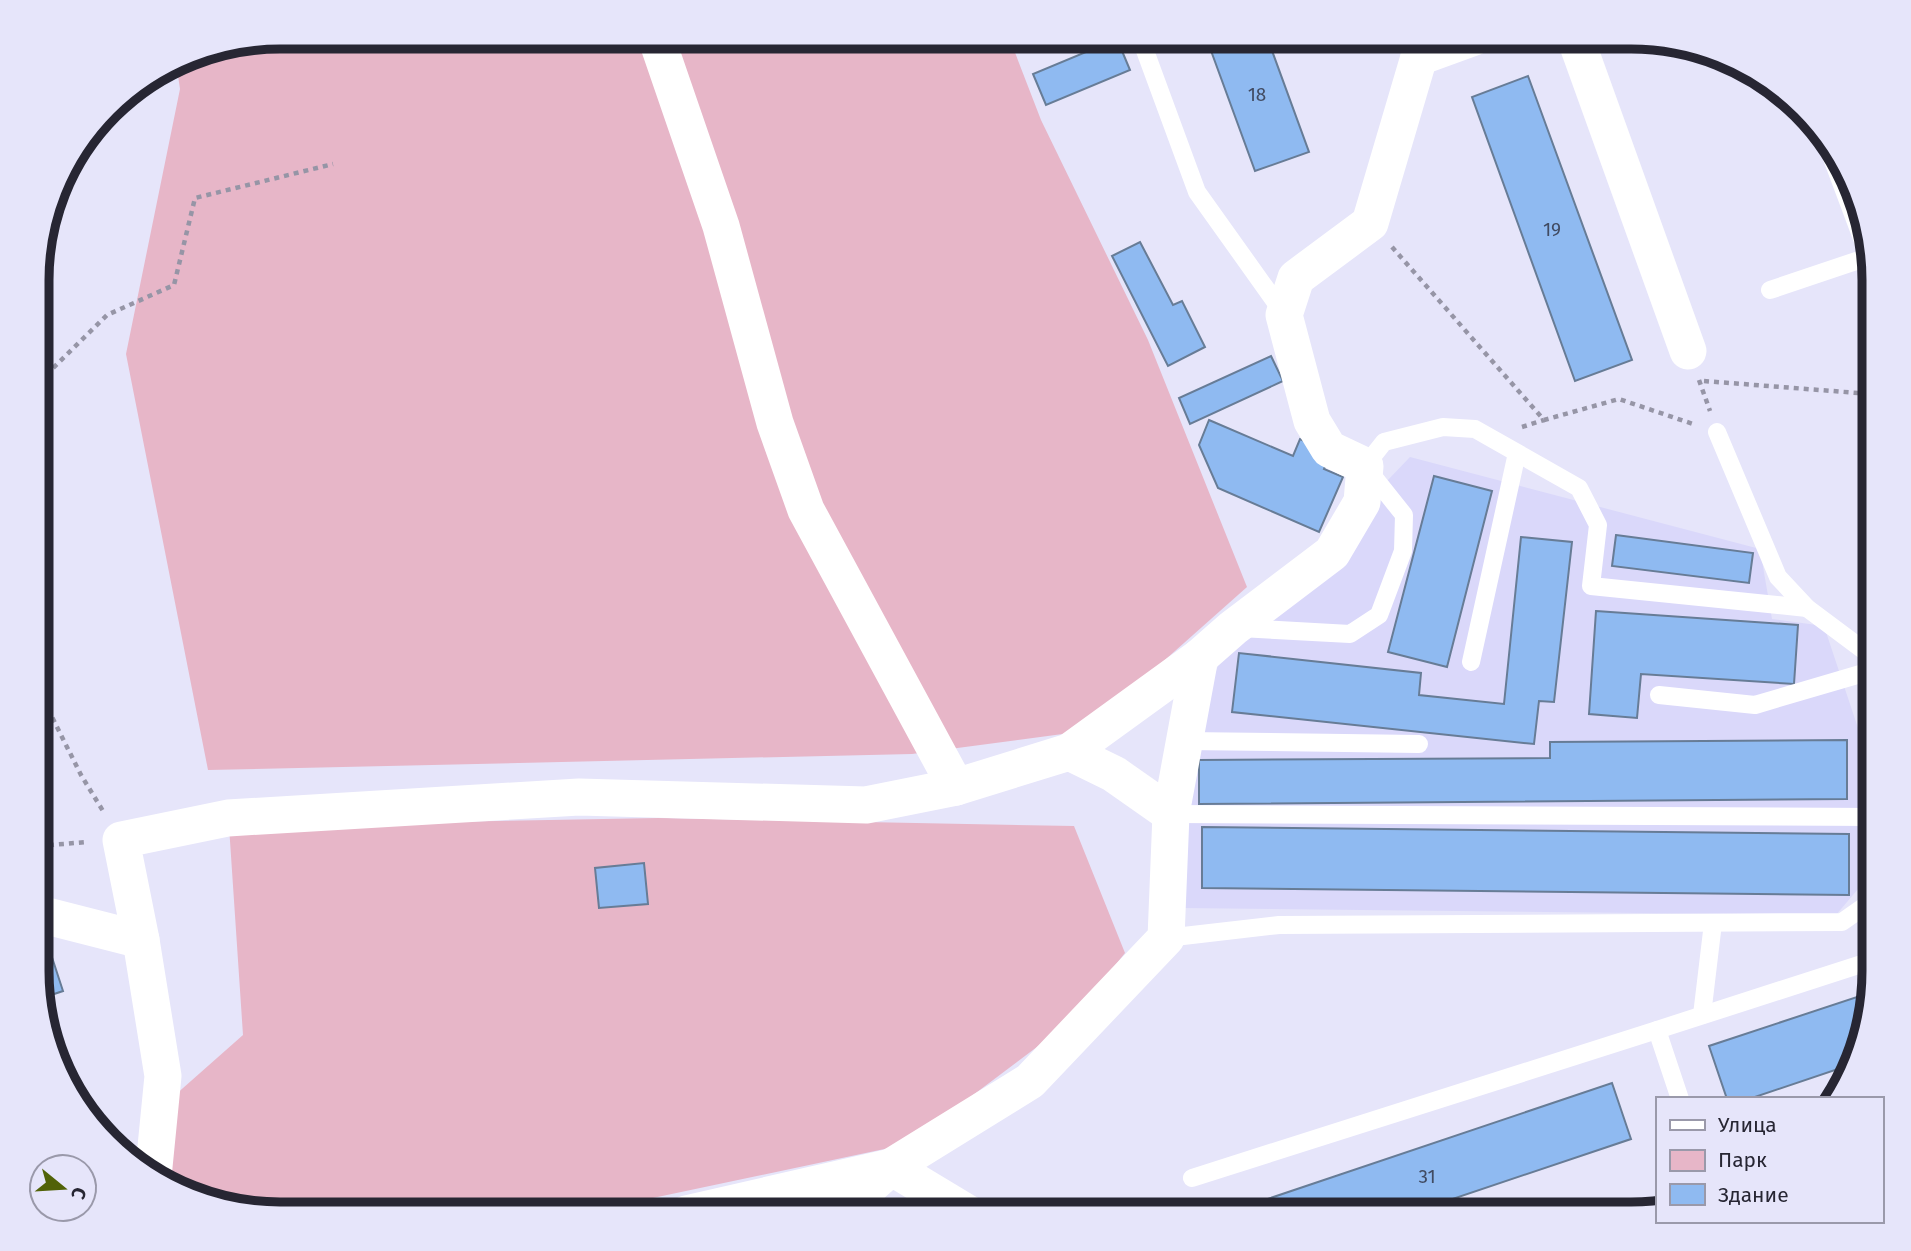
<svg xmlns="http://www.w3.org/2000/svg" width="1911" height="1251" viewBox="0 0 1911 1251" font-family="'Fira Sans',sans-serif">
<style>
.built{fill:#dad8fa}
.green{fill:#e7b6c8}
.building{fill:#8fbaf1;stroke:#677c96;stroke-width:2}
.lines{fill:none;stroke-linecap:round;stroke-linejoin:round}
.path{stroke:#9695a6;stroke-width:4.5;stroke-dasharray:5 5;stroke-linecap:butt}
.service{stroke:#fff;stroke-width:18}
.minor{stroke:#fff;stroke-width:37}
.labels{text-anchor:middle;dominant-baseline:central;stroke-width:6;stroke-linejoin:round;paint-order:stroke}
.number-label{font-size:19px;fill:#414b62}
.rim{fill:none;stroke:#272633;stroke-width:9}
</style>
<rect width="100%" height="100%" fill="#e6e5fa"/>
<polygon class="built" points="1410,457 1760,549 1772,619 1824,626 1859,731 1869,876 1836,915 1181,908 1186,763 1222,653"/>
<g class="green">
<polygon points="280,37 1009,37 1041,120 1148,340 1247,587 1085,731 912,754 208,770 126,354 180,89 176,62 187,55"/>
<polygon points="658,818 1074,826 1125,953 1070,1022 908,1144 577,1214 279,1214 202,1201 164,1183 174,1096 243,1035 229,826"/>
</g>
<g class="building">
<polygon points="1206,37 1267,37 1309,152 1255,171"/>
<polygon points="1117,39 1130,70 1046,105 1033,74"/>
<polygon points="1528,76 1632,360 1575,381 1472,97"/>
<polygon points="1140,242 1173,305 1182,301 1205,347 1168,366 1112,256"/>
<polygon points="1271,356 1283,381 1190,424 1179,398"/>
<polygon points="1209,420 1293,456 1300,439 1331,453 1324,469 1343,477 1319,532 1218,488 1199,445"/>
<polygon points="1874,455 1874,495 1861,459"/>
<polygon points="1434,476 1492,491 1447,667 1388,652"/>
<polygon points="1616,535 1753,553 1749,583 1612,566"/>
<polygon points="1521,537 1572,542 1554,702 1539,701 1534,744 1232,712 1239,653 1421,673 1419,695 1504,704"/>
<polygon points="1596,611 1798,625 1794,684 1641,674 1637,718 1589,714"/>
<polygon points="1847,740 1847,799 1199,804 1199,760 1550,758 1550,742"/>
<polygon points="1202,827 1849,834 1849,895 1202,888"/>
<polygon points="644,863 648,904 599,908 595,868"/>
<polygon points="47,942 63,991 39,999 39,945"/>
<polygon points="1872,992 1847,1066 1749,1099 1727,1099 1709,1046"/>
<polygon points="1612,1083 1631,1139 1408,1214 1223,1214"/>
</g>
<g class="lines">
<g class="path">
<polyline points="1392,247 1544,420 1619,399 1693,424"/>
<polyline points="1699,380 1710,411"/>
<polyline points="1704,381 1858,393 1874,391"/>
<polyline points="39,382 107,315 174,285 195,198 333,164"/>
<polyline points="1522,427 1544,420"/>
<polyline points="39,691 81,775 103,811"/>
<polyline points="39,846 87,842"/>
</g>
<g class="service">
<polyline points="1140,37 1197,192 1284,314"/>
<polyline points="1826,142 1869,257"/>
<polyline points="1770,290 1871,256"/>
<polyline points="1717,432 1778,577 1807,608 1874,658"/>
<polyline points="1240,628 1350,634 1379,615 1403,551 1404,515 1365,466 1384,442 1443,427 1475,429 1579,488 1598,525 1591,586 1807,608"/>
<polyline points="1471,662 1517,453"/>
<polyline points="1659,695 1755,705 1874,670"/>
<polyline points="1185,741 1419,744"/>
<polyline points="1171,814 1874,817"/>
<polyline points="1166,938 1279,925 1842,922 1869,903 1874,895"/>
<polyline points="1702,1015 1713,923"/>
<polyline points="1680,1099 1657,1030 1874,960"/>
<polyline points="1192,1178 1657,1030"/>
</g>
<g class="minor">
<polyline points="656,37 721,226 775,423 806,510 956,787"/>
<polyline points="1575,37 1688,351"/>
<polyline points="1419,57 1474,37"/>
<polyline points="1069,752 1114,774 1171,814"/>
<polyline points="39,917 43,915 141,940"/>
<polyline points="153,1177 163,1076 141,940 121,840 228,818 579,797 866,805 956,787 1069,752 1200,657"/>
<polyline points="686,1214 891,1167 1030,1081 1166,938 1171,814 1200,657 1233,628 1332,553 1362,502 1365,466 1329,449 1312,421 1284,315 1296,278 1370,223 1419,57"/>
<polyline points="839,1214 891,1167 969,1214"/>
</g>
</g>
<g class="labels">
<g class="number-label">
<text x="1257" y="94">18</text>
<text x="1552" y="229">19</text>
<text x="1427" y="1176">31</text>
</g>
</g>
<path d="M0 0H1911V1251H0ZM280 49H1631A231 231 0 0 1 1862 280V971A231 231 0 0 1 1631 1202H280A231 231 0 0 1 49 971V280A231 231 0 0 1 280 49Z" fill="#e6e5fa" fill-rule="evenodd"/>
<path class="rim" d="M280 49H1631A231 231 0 0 1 1862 280V971A231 231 0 0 1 1631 1202H280A231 231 0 0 1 49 971V280A231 231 0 0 1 280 49Z"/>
<rect x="1656" y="1097" width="228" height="126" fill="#e6e5fa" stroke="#9a99aa" stroke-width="2"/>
<rect x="1670" y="1120" width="35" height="10" fill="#ffffff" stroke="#9a99aa" stroke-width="2"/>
<text x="1718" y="1132" font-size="21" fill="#272633">Улица</text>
<rect x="1670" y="1150" width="35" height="21" fill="#e7b6c8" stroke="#9a99aa" stroke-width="2"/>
<text x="1718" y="1167" font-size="21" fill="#272633">Парк</text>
<rect x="1670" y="1184" width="35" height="21" fill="#8fbaf1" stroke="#9a99aa" stroke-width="2"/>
<text x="1718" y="1202" font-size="21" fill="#272633">Здание</text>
<g transform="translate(63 1188) rotate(108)"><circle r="33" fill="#e6e5fa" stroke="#9a99aa" stroke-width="2"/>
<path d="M0-5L12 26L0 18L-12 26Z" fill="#516208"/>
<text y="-10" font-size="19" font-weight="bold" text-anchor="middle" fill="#272633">С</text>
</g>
</svg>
